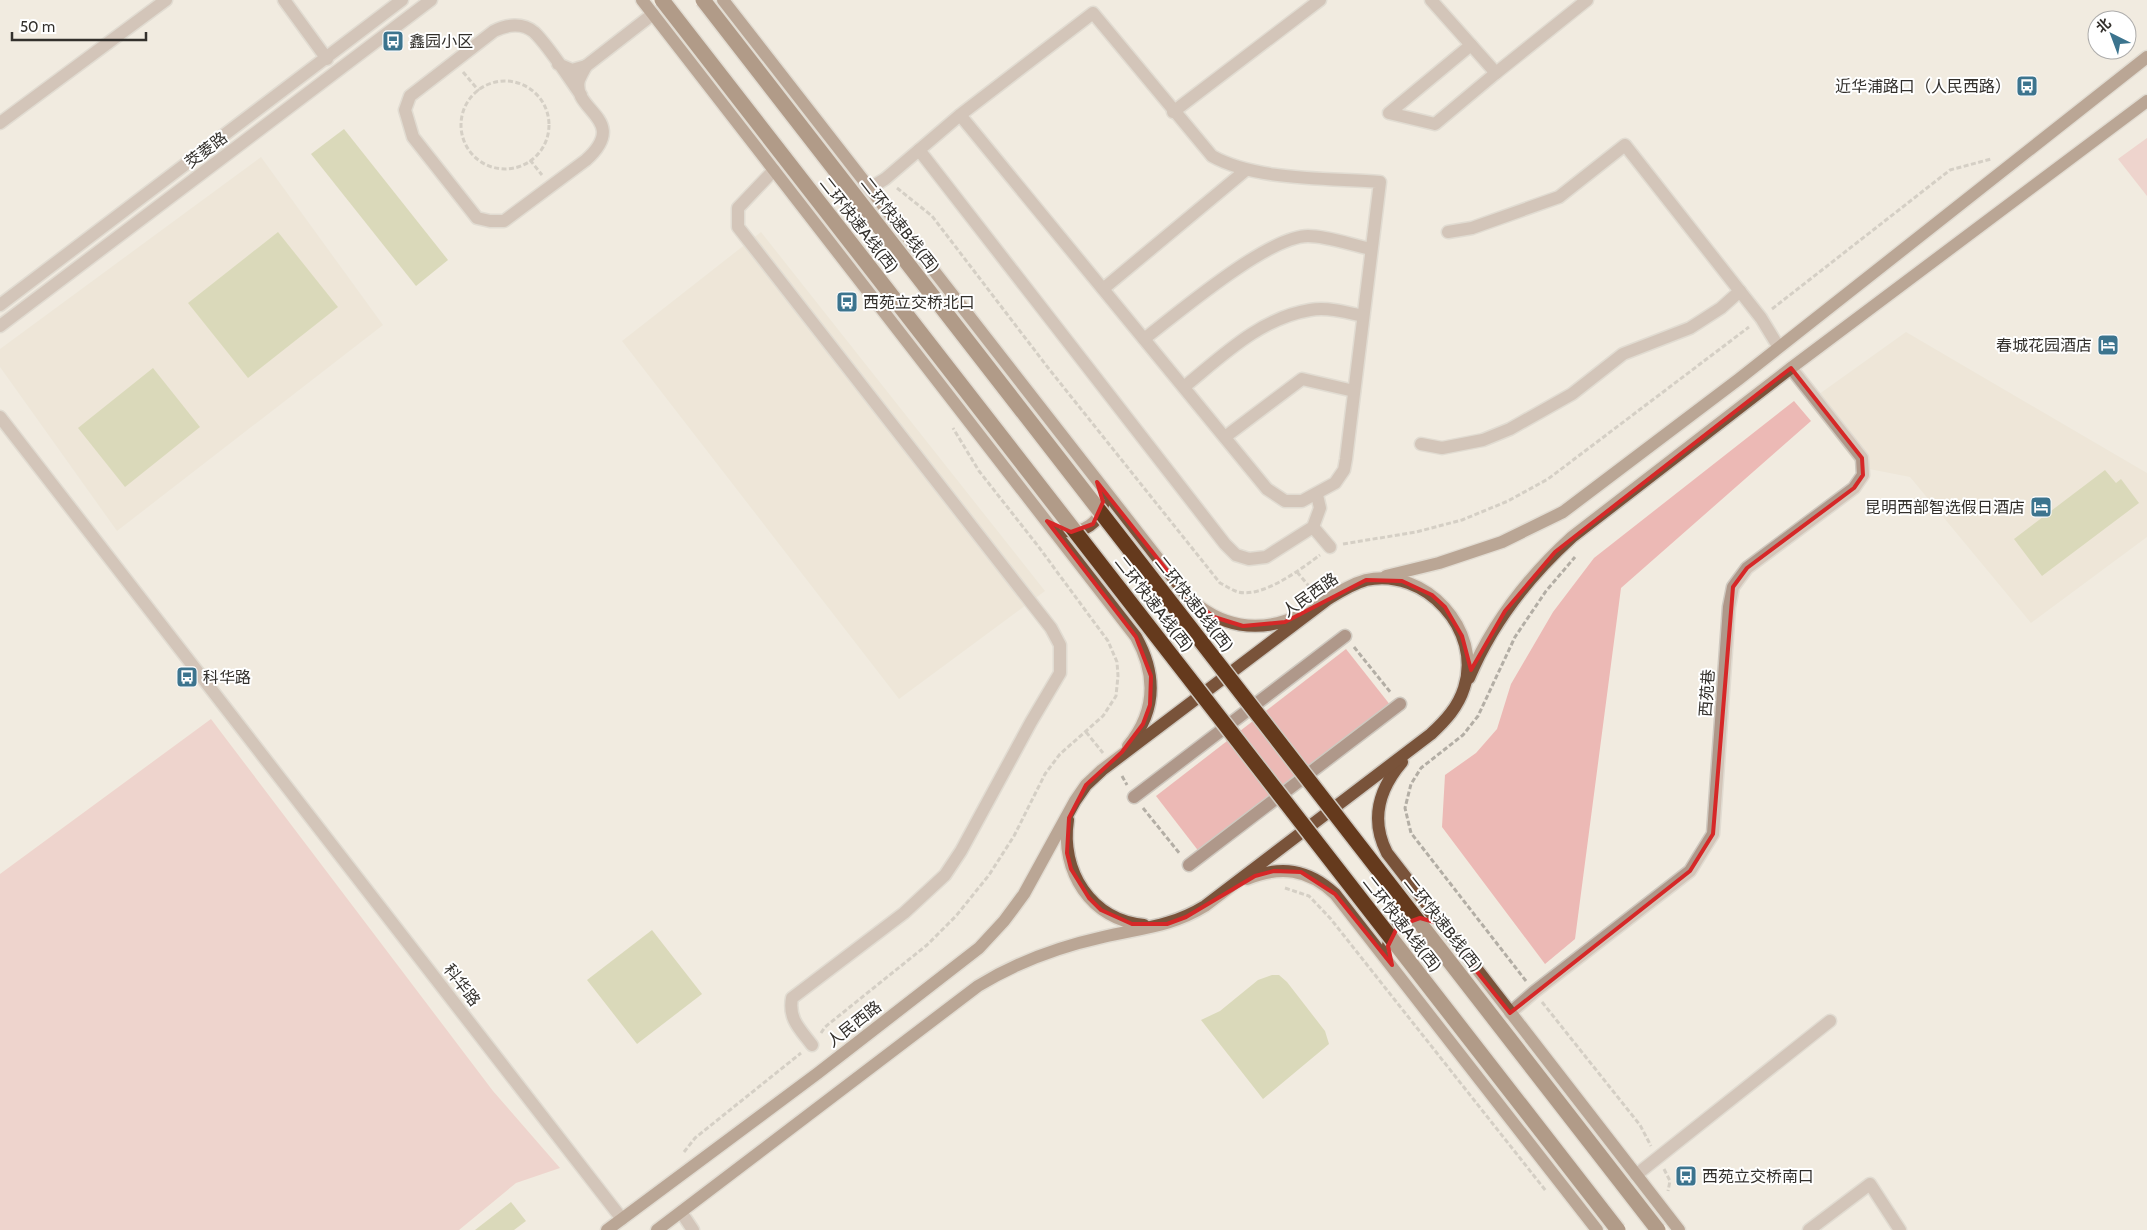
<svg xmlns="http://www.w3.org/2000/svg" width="2147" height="1230" viewBox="0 0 2147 1230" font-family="Cabin,'Noto Sans SC',sans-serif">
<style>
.built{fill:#eae1cf}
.green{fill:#ecb9b5}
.building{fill:#bfc48c}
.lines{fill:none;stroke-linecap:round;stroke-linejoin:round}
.minor-casing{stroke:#cfc9c0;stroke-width:15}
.major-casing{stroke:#cfc9c0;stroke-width:15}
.path{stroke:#b3aea5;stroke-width:3;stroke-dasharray:5 2.5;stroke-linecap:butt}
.minor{stroke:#af988a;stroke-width:12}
.major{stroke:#79533a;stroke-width:12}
.highway-bridge-casing{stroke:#cfc9c0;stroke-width:18;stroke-linecap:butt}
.highway-bridge{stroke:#653a1d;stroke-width:15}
.marked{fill:none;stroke:#d62828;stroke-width:4;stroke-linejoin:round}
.labels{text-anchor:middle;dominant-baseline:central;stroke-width:4;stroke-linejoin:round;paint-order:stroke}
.poi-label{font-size:16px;fill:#33302c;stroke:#fff;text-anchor:start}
.street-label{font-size:16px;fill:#33302c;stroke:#fff}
</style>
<rect width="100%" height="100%" fill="#f1ebe0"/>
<g class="built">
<polygon points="261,157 383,325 117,531 0,367 0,349"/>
<polygon points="761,232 1045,591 899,699 622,341"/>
<polygon points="1906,332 2147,473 2147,537 2031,623 1910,477 1859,467 1808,402"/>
</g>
<g class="green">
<polygon points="2147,138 2147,196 2118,159"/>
<polygon points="1794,401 1811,421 1621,588 1575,939 1545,964 1442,827 1445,775 1476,753 1497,729 1511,684 1553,612 1594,558"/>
<polygon points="1346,649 1391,706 1200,853 1156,796"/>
<polygon points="211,719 493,1091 560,1168 516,1183 459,1230 0,1230 0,874"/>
</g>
<g class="building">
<polygon points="344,129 448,260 416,286 311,154"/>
<polygon points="278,232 338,307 248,378 188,303"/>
<polygon points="153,368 200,427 125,487 78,428"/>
<polygon points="2105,470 2116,483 2121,479 2139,503 2042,576 2014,539"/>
<polygon points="652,930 702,994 637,1044 587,980"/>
<polygon points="1272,975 1279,975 1287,982 1325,1031 1329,1044 1263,1099 1201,1020 1220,1011 1258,980"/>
<polygon points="511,1202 526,1221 514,1230 475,1230"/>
</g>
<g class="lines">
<g class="minor-casing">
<g id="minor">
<polyline points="284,0 327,59"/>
<polyline points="1431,0 1496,73 1587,0"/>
<polyline points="1471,45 1389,113 1435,124 1496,73"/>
<path d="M558 64 572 70 586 66C584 70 581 75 579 80 571 111 631 119 586 160L504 221H490L477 218 413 137 405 110 410 96 494 31C506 25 522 22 534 32 548 45 569 78 581 95"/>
<polyline points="586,66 653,14"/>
<polyline points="1173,112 1320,0"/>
<polyline points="0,123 166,0"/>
<polyline points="919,150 1225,544 1236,555 1249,559 1266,557 1313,527 1320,508 1317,495"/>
<path d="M774 170 738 208V227L1051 628 1060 645V673L1031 722 961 851 945 875 904 913 792 998C788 1019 800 1029 812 1045"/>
<path d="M870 188 885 179 960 115 1093 13 1212 156C1256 181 1329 178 1380 182L1346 459 1344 470 1335 483 1302 501H1285L1267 489 960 115"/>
<polyline points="1448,232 1472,228 1559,197 1625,145 1761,318 1778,346"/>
<polyline points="1103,289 1246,170"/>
<polyline points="0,305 402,0"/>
<polyline points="0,326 431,0"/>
<path d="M1144 339C1178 313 1268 236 1308 236 1328 236 1351 245 1371 249"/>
<path d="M1184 387C1221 357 1260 318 1310 310 1327 307 1346 312 1363 316"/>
<polyline points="0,417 622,1219"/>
<polyline points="1225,437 1302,379 1354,391"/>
<polyline points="1421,444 1442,448 1483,440 1510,429 1572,394 1623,354 1690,328 1721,308 1740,291"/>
<polyline points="1313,527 1330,547"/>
<polyline points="1134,797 1345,636"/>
<polyline points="1189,865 1400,704"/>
<polyline points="1510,1013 1534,992 1690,871 1713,834 1729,607 1733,587 1747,568 1854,488 1863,475 1862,458 1791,368"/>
<polyline points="1636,1175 1830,1021"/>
<polyline points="681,1212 693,1230"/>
<polyline points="1809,1230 1870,1184 1900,1230"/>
</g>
</g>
<g class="major-casing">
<g id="major">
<path d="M642 0 1136 637C1157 675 1156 712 1128 746"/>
<path d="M723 0 1188 597C1220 627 1258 634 1298 616"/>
<path d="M1066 531C1084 533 1099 523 1103 505"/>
<polyline points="1386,576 1439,563 1502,542 1563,512 1739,379 2147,57"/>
<path d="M1469 678C1492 623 1528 577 1572 537L1791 368 2147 101"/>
<path d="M1402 762C1379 789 1370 820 1387 853L1679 1230"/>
<path d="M1068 820C1060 871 1091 920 1144 925"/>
<path d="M1247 879C1281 865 1308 869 1335 894L1597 1230"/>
<path d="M1388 945C1391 928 1406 917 1424 918"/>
<path d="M607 1230 818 1073 979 948 1004 921 1024 894 1075 801 1086 785 1102 770 1328 599C1341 591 1352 584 1366 580 1425 567 1483 630 1464 688 1458 707 1446 720 1431 734L1205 906C1171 927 1140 928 1103 937 1058 947 1017 962 978 986L657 1230"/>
</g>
</g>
<g class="path">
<polyline points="463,72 479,91"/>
<circle cx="505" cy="125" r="44"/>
<polyline points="530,160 542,175"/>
<path d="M897 188 932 216 1049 369 1220 583C1226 586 1232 590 1238 592 1263 598 1301 569 1320 555"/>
<polyline points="1772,309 1950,170 1991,159"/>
<polyline points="1343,544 1416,532 1462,520 1508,501 1548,479 1749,327"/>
<polyline points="1297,572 1313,591"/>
<polyline points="1354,647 1391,693"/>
<polyline points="1086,732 1103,753"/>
<polyline points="1122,776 1127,785"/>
<polyline points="1143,808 1180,854"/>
<polyline points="1285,888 1309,896 1330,918 1546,1191"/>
<polyline points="1526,981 1411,833 1405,808 1411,784 1421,768 1463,735 1478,716 1515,637 1546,591 1575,557"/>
<polyline points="1542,1002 1640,1125 1651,1146"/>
<polyline points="821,1033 825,1027 927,945 956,916 989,875 1014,836 1045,774 1060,754 1103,716 1116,696 1118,676 1117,662 1108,641 1038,546 979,471 953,428"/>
<polyline points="684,1152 695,1138 801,1053"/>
<polyline points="1664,1169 1670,1181 1668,1191"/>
</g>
<use href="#minor" class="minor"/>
<use href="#major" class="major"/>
<g class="highway-bridge-casing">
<g id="highway-bridge">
<polyline points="662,0 1618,1230"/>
<polyline points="703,0 1658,1230"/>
</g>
</g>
<use href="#highway-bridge" class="highway-bridge"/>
</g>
<path d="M0 0H2147V1230H0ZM1791 368 1862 458 1863 475 1854 488 1747 568 1733 587 1713 834 1690 871 1510 1013 1438 923 1420 918 1398 926 1388 946 1392 965 1335 894 1301 872 1274 871 1255 876 1186 917 1167 924H1132L1101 910 1089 898 1071 869 1067 853 1069 818 1086 785 1122 752 1143 724 1150 705 1151 676 1136 637 1047 521 1071 532 1093 524 1103 502 1097 482 1188 597 1214 617 1243 626 1285 622 1366 580 1402 581 1432 595 1445 607 1462 636 1471 670 1505 611 1555 552Z" fill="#f1ebe0" fill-opacity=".55" fill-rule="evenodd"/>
<path class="marked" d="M1791 368 1862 458 1863 475 1854 488 1747 568 1733 587 1713 834 1690 871 1510 1013 1438 923 1420 918 1398 926 1388 946 1392 965 1335 894 1301 872 1274 871 1255 876 1186 917 1167 924H1132L1101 910 1089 898 1071 869 1067 853 1069 818 1086 785 1122 752 1143 724 1150 705 1151 676 1136 637 1047 521 1071 532 1093 524 1103 502 1097 482 1188 597 1214 617 1243 626 1285 622 1366 580 1402 581 1432 595 1445 607 1462 636 1471 670 1505 611 1555 552Z"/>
<defs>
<g id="bus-square" transform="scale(1.125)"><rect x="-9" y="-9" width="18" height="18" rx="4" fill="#3c748e" stroke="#fff"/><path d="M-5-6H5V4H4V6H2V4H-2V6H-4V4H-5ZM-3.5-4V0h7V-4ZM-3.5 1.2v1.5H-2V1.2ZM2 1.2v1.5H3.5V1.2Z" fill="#fff"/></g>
<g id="hotel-square" transform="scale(1.125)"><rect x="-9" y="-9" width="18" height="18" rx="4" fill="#3c748e" stroke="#fff"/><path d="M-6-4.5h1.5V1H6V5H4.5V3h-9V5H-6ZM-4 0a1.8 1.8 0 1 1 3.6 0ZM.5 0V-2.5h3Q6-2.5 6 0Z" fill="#fff"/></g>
</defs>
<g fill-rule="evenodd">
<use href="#bus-square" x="393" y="41"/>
<use href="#bus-square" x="2027" y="86"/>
<use href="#bus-square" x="847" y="302"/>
<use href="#hotel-square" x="2108" y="345"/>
<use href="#hotel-square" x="2041" y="507"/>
<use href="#bus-square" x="187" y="677"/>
<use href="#bus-square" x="1686" y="1176"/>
</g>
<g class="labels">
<g class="poi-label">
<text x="409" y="41">鑫园小区</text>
<text x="2011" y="86" text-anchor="end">近华浦路口（人民西路）</text>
<text x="863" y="302">西苑立交桥北口</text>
<text x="2092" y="345" text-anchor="end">春城花园酒店</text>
<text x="2025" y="507" text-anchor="end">昆明西部智选假日酒店</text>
<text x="203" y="677">科华路</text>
<text x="1702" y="1176">西苑立交桥南口</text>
</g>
<g class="street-label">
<text transform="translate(206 150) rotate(-37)">茭菱路</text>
<text transform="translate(859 225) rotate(52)">二环快速A线(西)</text>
<text transform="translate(900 225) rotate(52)">二环快速B线(西)</text>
<text transform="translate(1310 595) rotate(-35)">人民西路</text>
<text transform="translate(1154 604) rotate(52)">二环快速A线(西)</text>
<text transform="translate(1194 604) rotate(52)">二环快速B线(西)</text>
<text transform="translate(1707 693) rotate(-86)">西苑巷</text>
<text transform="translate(1402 924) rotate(52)">二环快速A线(西)</text>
<text transform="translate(1443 924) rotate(52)">二环快速B线(西)</text>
<text transform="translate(462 985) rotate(52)">科华路</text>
<text transform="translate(854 1024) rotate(-38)">人民西路</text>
</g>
</g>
<g transform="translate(2112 35) rotate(318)"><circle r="24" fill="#ffffff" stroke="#adacab"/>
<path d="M0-4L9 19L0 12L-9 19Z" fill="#3c748e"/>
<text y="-8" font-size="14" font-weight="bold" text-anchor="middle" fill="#33302c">北</text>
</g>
<path d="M12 32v8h134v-8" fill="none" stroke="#33302c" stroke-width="2.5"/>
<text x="20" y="32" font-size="15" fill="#33302c" stroke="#ffffff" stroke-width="4" paint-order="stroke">50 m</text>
</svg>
